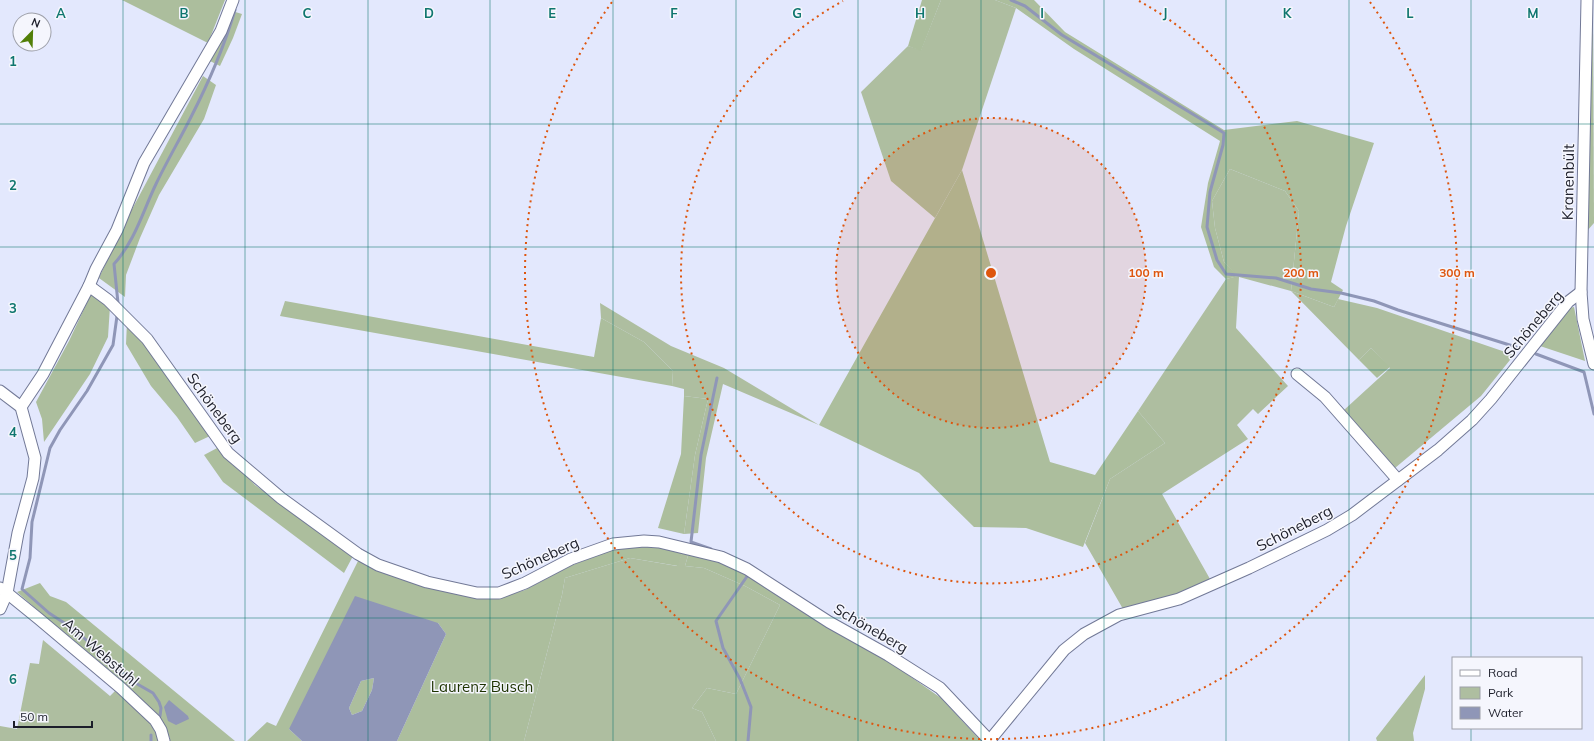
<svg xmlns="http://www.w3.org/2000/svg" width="1594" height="741" viewBox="0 0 1594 741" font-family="Mulish,sans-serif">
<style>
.green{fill:#aebea0}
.forest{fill:#acbe9d}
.water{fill:#8f96b7;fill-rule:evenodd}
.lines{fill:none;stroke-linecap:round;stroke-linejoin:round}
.stream{stroke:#8f96b7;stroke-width:3}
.minor-casing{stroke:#727997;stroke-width:13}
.minor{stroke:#fff;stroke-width:11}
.grid{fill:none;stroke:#0f766e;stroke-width:1;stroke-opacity:0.55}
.ring{fill:none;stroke:#de560e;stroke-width:2;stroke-dasharray:2 4}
.labels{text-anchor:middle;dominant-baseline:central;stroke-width:3;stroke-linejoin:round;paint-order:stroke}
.street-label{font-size:15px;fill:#1c1e2a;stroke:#f5f6fd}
.park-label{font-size:15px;fill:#1d3200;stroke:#f5f6fd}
.grid-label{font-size:13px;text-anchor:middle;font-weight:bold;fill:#0f766e;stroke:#f5f6fd;stroke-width:3;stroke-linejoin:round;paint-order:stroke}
.centre{fill:#de560e;stroke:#f5f6fd;stroke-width:2}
.ring-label{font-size:12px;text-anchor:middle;font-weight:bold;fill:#de560e;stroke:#f5f6fd;stroke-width:3;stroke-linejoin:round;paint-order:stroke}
</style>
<rect width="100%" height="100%" fill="#e3e8fd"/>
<g class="green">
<polygon points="941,0 995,0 1016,8 962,170 935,218 891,181 861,92 908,46 921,50"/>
<polygon points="1230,169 1285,191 1299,211 1291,291 1334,307 1338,299 1377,308 1514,355 1481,396 1395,468 1344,410 1390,368 1371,348 1359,360 1291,291 1239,277 1236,328 1288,386 1258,414 1253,409 1237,425 1248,439 1162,494 1210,579 1177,595 1123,609 1085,543 1110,479 1165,443 1138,411 1226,279 1238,276 1224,262 1215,228 1212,201"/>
<polygon points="600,303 671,346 724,368 819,425 723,384 706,458 698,533 684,534 695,455 708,399 684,396 684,389 672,386 673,371 644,342 601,318"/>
<polygon points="683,550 689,552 685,566 704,568 745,586 780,605 736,694 707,688 692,708 702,712 716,741 524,741 562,595 565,578 630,558 677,566"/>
<polygon points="43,640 110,696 115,691 149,721 160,741 0,741 0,726 17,729 30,663 39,664"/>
</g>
<g class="forest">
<polygon points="122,0 225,0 208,43"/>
<polygon points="922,0 941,0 921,51 908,46"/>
<polygon points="995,0 1034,0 1065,32 1224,130 1297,121 1374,143 1346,226 1331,282 1343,290 1334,307 1291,291 1299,211 1285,191 1230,169 1212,201 1215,228 1224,262 1239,276 1226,279 1214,267 1201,227 1208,183 1220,141 1074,49 1016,8"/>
<polygon points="1593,0 1594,223 1587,231"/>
<polygon points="232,11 242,14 233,38 220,66 210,61"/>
<polygon points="203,76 216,85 204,119 159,195 140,238 126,275 125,297 99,278 121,230"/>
<polygon points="962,170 1050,462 1095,475 1138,411 1165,443 1110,479 1083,547 1026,528 974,527 919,473 819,425"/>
<polygon points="92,292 110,306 108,337 90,374 44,442 42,419 36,402 69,341"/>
<polygon points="285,301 594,357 601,318 644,342 673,371 672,386 280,316"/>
<polygon points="1574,307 1585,361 1540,346 1569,308"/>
<polygon points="127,322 141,338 210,436 195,443 177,417 151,386 126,344"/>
<polygon points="1371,348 1390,367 1377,378 1359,360"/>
<polygon points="684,396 708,399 695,455 684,534 658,528 681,454"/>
<polygon points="219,447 255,485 353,556 344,573 223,482 204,455"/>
<polygon points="659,546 683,550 678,566 630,558 565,578 562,595 524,741 397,741 446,634 438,623 289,729 302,741 247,741 267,722 276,726 359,559 499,598 525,590 570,566 614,549"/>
<polygon points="689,552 714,559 751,575 901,670 941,698 981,741 716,741 702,712 692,708 707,688 736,694 780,605 745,586 704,568 685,566"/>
<polygon points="40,583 50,596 66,602 235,741 170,741 170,738 155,713 17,592"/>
<polygon points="1425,675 1425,689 1413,733 1414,741 1377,741 1376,738"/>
<polygon points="374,678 372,690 362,711 352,715 349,708 361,681"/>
</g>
<g class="water">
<path d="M355 596 438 623 446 634 397 741H302L289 729ZM374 678 372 690 362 711 352 715 349 708 361 681Z"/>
<polygon points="169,700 188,716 189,719 176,725 168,721 164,707"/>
</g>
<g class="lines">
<g class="stream">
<polyline points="1011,0 1025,6 1062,35 1224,133 1223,145 1210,192 1207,227 1217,260 1226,274 1276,278 1311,289 1341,293 1374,301 1398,310 1516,347"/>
<path d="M118 303 114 264C135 241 143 211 156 184 167 161 180 139 191 117 209 82 224 47 235 10"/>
<polyline points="117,316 113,345 87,391 60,430 50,448 32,522 30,558 22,589 49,613 75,630 132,681 153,693 159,702 161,708 160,716"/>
<polyline points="1536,354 1584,372 1594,414"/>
<polyline points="711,549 691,542 701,455 717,378"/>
<polyline points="748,575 716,621 723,648 740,679 751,707 748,741"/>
<polyline points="151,741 151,735"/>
</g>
<g class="minor-casing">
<g id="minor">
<polyline points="1587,0 1581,292 1583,319 1594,364"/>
<polyline points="89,286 108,300 147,339 228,453 281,498 358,554 378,565 427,582 477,593 499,593 525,583 571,559 613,544 644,541 659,542 721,557 747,569 829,622 888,655 940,688 990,741"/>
<polyline points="1297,374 1325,397 1398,480"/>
<polyline points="0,391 21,407 35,458 33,478 18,533 7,593 0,609"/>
<polyline points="21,407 43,374 89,286 96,269 117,230 144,163 221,31 233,0"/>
<polyline points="0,588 7,593 39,619 121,688 155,720 161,730 164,741"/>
<polyline points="990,740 1064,650 1084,634 1119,615 1179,599 1249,568 1327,530 1352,515 1438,450 1472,420 1491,399 1568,302 1581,292"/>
</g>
</g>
<use href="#minor" class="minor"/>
</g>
<path class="grid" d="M123 0V741M245 0V741M368 0V741M490 0V741M613 0V741M736 0V741M858 0V741M981 0V741M1104 0V741M1226 0V741M1349 0V741M1471 0V658M0 124H1594M0 247H1594M0 370H1594M0 494H1594M0 618H1594M1471 728V741"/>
<circle cx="991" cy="273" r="155" fill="#de560e" fill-opacity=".12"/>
<g class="ring">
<circle cx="991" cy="273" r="155"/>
<path d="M1139 1A310 310 0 1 1 843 1"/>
<path d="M1370 2A466 466 0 1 1 612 2"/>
</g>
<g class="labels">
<g class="street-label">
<text transform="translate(1568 182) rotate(-89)">Kranenbült</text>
<text transform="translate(1533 324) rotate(-50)">Schöneberg</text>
<text transform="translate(215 408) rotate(54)">Schöneberg</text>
<text transform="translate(1294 528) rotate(-27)">Schöneberg</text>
<text transform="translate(540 558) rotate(-24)">Schöneberg</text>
<text transform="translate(871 628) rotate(30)">Schöneberg</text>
<text transform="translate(101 652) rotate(41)">Am Webstuhl</text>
</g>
<g class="park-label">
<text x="482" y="686">Laurenz Busch</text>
</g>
</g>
<g class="grid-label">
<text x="61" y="18">A</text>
<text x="184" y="18">B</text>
<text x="307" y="18">C</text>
<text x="429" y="18">D</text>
<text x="552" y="18">E</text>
<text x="674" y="18">F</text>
<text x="797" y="18">G</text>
<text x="920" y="18">H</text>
<text x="1042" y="18">I</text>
<text x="1165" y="18">J</text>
<text x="1287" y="18">K</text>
<text x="1410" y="18">L</text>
<text x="1533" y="18">M</text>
<text x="13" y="66">1</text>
<text x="13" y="190">2</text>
<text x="13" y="313">3</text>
<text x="13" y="437">4</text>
<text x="13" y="560">5</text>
<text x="13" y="684">6</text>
</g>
<circle cx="991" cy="273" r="6" class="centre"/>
<g class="ring-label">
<text x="1146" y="277">100 m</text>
<text x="1301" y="277">200 m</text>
<text x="1457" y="277">300 m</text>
</g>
<rect x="1452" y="657" width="130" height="72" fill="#f5f6fd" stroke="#9ea0a9"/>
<rect x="1460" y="670" width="20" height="6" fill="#ffffff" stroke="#9ea0a9"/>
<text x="1488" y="677" font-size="12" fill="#1c1e2a">Road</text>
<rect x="1460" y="687" width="20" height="12" fill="#aebea0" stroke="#9ea0a9"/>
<text x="1488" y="697" font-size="12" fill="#1c1e2a">Park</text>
<rect x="1460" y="707" width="20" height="12" fill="#8f96b7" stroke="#9ea0a9"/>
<text x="1488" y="717" font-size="12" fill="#1c1e2a">Water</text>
<g transform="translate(32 32) rotate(23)"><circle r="19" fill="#f5f6fd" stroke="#9ea0a9"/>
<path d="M0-3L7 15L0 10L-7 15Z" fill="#527f08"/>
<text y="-6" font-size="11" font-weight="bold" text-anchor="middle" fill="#1c1e2a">N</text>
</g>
<path d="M14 721v6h78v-6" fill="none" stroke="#1c1e2a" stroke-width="2"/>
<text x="20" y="721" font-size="12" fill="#1c1e2a" stroke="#f5f6fd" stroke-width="3" paint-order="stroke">50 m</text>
</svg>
